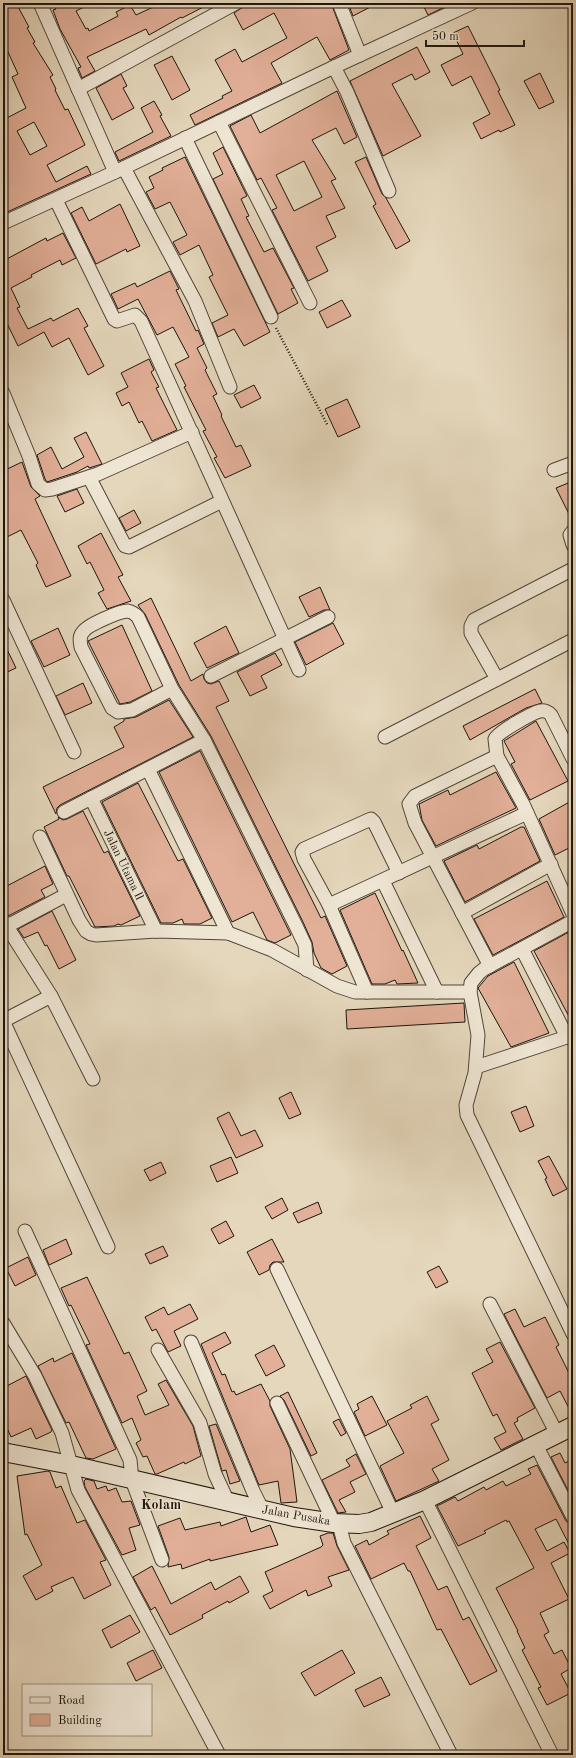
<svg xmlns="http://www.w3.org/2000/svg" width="576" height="1758" viewBox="0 0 576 1758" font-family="'Old Standard TT',serif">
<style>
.building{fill:#e2af98;stroke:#1d150c;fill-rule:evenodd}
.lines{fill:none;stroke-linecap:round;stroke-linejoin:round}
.street-casing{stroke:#4f4638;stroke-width:15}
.secondary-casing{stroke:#1d150c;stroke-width:20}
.path{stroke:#1d150c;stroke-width:2.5;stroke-dasharray:1 2;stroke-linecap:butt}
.street{stroke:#eee5d3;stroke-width:13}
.secondary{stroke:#eee5d3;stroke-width:18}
.labels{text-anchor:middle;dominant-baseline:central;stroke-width:3;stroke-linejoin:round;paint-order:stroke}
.street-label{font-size:12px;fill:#1d150c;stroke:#eee5d3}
.quarter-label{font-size:14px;font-weight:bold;fill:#1d150c;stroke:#eee5d3}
</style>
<rect width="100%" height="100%" fill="#e5d7bc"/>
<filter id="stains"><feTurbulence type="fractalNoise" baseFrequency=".005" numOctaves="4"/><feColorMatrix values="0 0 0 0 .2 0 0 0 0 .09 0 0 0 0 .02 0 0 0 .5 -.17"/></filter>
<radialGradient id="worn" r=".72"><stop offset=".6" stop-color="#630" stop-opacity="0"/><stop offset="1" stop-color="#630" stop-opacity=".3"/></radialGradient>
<g class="building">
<path d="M3 3H16L29 27 27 28 35 42 33 43 53 75 50 77 56 89 55 90 65 110 68 109 85 145 47 165 56 182 87 166 91 174 5 213 3 209V120L26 108 12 77 18 74 3 41ZM34 122 47 146 30 155 17 131Z"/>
<polygon points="52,3 92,3 76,11 86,29 88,28 89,31 118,16 116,12 130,5 136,15 162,3 211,3 182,18 181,17 149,35 146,29 87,57 95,71 82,78 78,68 81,67 60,29 53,10 56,9"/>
<polygon points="244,3 331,3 349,50 330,60 317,37 315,38 271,63 282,83 195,125 190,115 223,98 222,96 232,91 215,60 235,49 242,62 287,38 274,13 243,30 234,13 243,7"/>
<polygon points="348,3 378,3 353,16"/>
<polygon points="422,3 453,3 428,15"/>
<polygon points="468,26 500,90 498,91 515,125 500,132 499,130 481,139 473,123 490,114 471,76 452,86 441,65 463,54 453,33"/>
<polygon points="417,47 430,72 415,80 412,74 392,84 421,136 383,156 350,81"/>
<polygon points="172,56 190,90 172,100 154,65"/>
<polygon points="540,73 554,102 539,109 524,81"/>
<polygon points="121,74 127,86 123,88 134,108 112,120 96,88"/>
<path d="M337 91 357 137 344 144 336 128 312 140 336 179 331 181 345 208 326 216 336 237 316 247 328 271 308 281 272 210 277 208 261 178 257 180 230 126 251 115 260 133ZM304 161 322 197 294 211 276 175Z"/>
<polygon points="154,101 162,115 160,116 171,136 119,161 115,152 153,132 141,108"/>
<polygon points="223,147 247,196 241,199 249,216 246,217 264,252 273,248 294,288 291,289 298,303 278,314 213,179 223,174 213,153"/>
<polygon points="185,157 270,332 244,346 234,329 218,337 212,323 228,315 209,277 213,275 199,245 180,255 173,242 187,235 170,202 155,209 146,192 154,188 149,177 163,170 162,168"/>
<polygon points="366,157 382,194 386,198 410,241 396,249 373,206 376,204 355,162"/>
<polygon points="120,204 140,246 127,252 126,249 96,264 71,213 82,207 89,221"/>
<polygon points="63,233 76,258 62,265 60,260 31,275 32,277 11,288 20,307 17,308 28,329 51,318 53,321 78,308 88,326 84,328 104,366 88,375 69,338 52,347 44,332 18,346 3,315 3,261 46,238 47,241"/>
<polygon points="170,271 179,289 176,290 196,331 198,330 204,344 197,348 207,368 205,370 217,394 213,396 222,415 221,416 236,447 241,445 251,466 225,478 214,458 217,457 203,431 206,430 184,387 186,386 175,364 189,357 173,327 157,335 138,299 118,309 111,294 135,283 137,287"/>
<polygon points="342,300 351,316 327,328 319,312"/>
<polygon points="149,359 154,370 151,372 159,387 156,388 177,430 152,441 142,421 139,423 129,402 122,406 116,393 128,387 121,373"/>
<polygon points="254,385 261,398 241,408 234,395"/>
<polygon points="347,399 360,427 338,437 325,409"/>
<polygon points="86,432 102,464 89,468 88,466 77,472 47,482 45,479 37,455 51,447 62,469 84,457 74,438"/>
<polygon points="22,462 31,487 40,496 35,499 71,576 46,587 36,565 38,563 21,530 3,539 3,471"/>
<polygon points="573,481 573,522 556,488"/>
<polygon points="77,489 84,503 65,512 57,496"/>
<polygon points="134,510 141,523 126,531 119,518"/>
<polygon points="101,533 123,575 118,577 131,601 107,609 98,593 104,590 90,562 87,564 78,546"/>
<polygon points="320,587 330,610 324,610 309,617 299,597"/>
<polygon points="151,598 191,681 203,674 204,679 207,683 211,684 219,681 229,701 216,707 321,918 325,916 347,966 332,974 321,968 314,953 312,942 303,922 211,736 179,685 145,614 140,608 138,605"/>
<polygon points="333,623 344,644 306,665 295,642"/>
<polygon points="122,625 152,691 130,702 120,704 88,641"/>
<polygon points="226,626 239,653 207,668 194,643"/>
<polygon points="58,628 70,655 44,667 31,641"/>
<polygon points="3,641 16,668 3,674"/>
<polygon points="275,653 282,665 261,676 267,688 250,696 237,672"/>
<polygon points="83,683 92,703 65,715 56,696"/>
<polygon points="535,689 542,703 526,708 470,740 463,726"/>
<polygon points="169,700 193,737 60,805 57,808 56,814 43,787 124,747 114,727 124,721 124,719 136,717"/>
<polygon points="536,721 568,781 530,800 511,764 515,762 504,741"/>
<polygon points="200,751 291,935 275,943 267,940 253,912 232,922 159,772"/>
<polygon points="496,772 516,808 436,846 422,820 419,804 448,790 450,795"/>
<polygon points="138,783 178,861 183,859 212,918 200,924 184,924 182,919 173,923 161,923 102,802"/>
<polygon points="573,800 573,846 555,855 539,819"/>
<polygon points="83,811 104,853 108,851 140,916 121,925 118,924 114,926 95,927 69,876 67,876 44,827 59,819 58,817 63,820 67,819"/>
<polygon points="521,827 524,827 540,861 465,902 444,861 477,845 479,849"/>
<polygon points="45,866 53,884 41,890 45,897 10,915 3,917 3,888"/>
<polygon points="547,881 564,917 493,955 474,919"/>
<polygon points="375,893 402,951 403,950 418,983 397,984 395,980 385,984 372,984 340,910"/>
<polygon points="52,911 76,960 59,969 47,945 45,946 38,932 24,938 18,929"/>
<polygon points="569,932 573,939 573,1024 534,951"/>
<polygon points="514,962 549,1033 511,1047 478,988 488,976"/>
<polygon points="464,1003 465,1022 347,1029 346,1010"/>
<polygon points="291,1092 301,1114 289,1119 279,1098"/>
<polygon points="526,1106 534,1126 520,1132 511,1112"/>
<polygon points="229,1112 241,1136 255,1130 263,1146 236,1158 217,1118"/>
<polygon points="549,1156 567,1189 553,1196 545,1179 547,1178 538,1161"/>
<polygon points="231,1157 238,1173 217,1182 210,1166"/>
<polygon points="161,1162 166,1173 150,1181 144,1170"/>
<polygon points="282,1198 288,1210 272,1219 265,1207"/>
<polygon points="318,1202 322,1213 298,1223 293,1213"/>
<polygon points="226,1221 234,1236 219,1244 211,1229"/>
<polygon points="66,1239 72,1254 49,1265 43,1250"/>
<polygon points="272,1239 284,1262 273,1262 270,1265 269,1270 259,1275 247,1252"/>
<polygon points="163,1246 168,1256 150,1264 145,1254"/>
<polygon points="28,1257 36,1275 15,1286 6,1268"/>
<polygon points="439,1266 448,1282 436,1288 427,1272"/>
<polygon points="87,1277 124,1354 129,1352 147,1391 137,1396 145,1415 169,1405 158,1384 166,1380 193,1426 201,1456 185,1464 184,1462 157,1474 155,1474 147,1456 143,1457 136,1443 141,1440 132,1418 122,1423 86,1345 90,1344 71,1305 69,1306 61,1288"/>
<polygon points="190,1304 198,1319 174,1331 181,1346 168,1352 156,1329 152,1331 145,1317 164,1307 168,1315"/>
<polygon points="515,1309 524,1327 545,1317 559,1345 556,1347 573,1381 573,1416 560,1391 547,1398 504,1314"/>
<polygon points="225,1332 231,1343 212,1353 222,1375 225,1374 232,1392 234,1391 236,1395 261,1384 270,1401 270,1406 290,1449 297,1502 281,1503 278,1481 259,1485 201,1344"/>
<polygon points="500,1342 535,1408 517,1418 518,1421 514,1423 523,1439 501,1450 494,1438 506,1432 497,1414 493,1416 472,1373 493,1362 486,1349"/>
<polygon points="274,1345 285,1366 266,1376 255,1355"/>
<polygon points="72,1353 116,1449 93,1459 86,1458 69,1422 66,1423 38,1366 53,1358 54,1362"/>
<polygon points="26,1376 52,1430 51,1432 36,1439 31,1428 11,1437 3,1419 3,1388"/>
<polygon points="288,1392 317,1453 311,1456 284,1400 280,1396"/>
<polygon points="372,1396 387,1425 365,1436 354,1412 359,1409 357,1404"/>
<polygon points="427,1396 439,1420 431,1424 449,1460 432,1469 439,1481 396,1501 380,1466 404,1453 387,1421 412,1408 410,1405"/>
<polygon points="339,1419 346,1433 341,1436 333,1422"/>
<polygon points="216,1424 240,1481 230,1484 226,1470 222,1471 209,1426"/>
<polygon points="560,1453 565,1463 573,1459 573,1500 551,1457"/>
<polygon points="356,1454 366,1474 350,1482 355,1492 339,1500 346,1512 338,1513 322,1480 350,1466 346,1460"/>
<polygon points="537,1465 566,1521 573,1525 573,1552 556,1519 535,1529 547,1551 564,1542 570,1553 551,1563 569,1599 540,1613 549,1632 544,1635 554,1654 562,1650 571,1668 561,1674 571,1693 547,1705 538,1688 541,1687 522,1650 525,1648 517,1631 518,1631 496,1588 534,1568 509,1521 507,1522 506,1520 484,1531 486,1533 458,1546 437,1506 455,1497 458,1501 484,1487 486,1490 503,1481 506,1486 531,1474 528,1469"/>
<polygon points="48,1471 50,1472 56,1488 61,1486 77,1523 85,1520 106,1560 100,1562 111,1585 84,1599 73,1577 51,1587 53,1591 36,1600 23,1576 42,1565 27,1534 25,1535 17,1476"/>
<polygon points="86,1479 94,1481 97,1489 106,1486 108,1491 116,1488 122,1502 131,1501 140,1525 129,1528 136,1550 122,1555 85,1487 84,1481"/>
<polygon points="420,1516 431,1538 416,1546 438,1590 447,1586 463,1620 469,1617 497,1671 470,1685 441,1629 437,1630 410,1571 408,1571 404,1563 371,1579 355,1546 367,1540 369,1545 389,1534 387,1531"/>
<polygon points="246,1517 251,1532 270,1525 278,1545 210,1561 210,1559 182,1569 181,1564 168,1567 169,1557 158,1526 180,1518 185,1530 220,1522 221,1526"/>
<polygon points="328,1533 333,1533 337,1546 349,1570 328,1577 332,1586 308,1596 306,1590 270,1609 263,1596 273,1591 265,1572 321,1547 323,1545 320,1536"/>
<polygon points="152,1566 171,1604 211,1582 215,1590 240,1576 249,1592 229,1603 228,1601 202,1615 203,1618 170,1635 155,1607 151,1610 133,1577"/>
<polygon points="130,1615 140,1632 111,1648 102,1630"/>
<polygon points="153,1650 162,1668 136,1681 127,1663"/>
<polygon points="342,1650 355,1673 315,1696 301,1673"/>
<polygon points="381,1677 390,1695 364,1707 355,1690"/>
</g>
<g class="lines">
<g class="street-casing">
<g id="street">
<polyline points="40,3 115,172"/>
<polyline points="339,3 360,55"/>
<polyline points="334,67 347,92 389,191"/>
<polyline points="78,89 236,3"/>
<polyline points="219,122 310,303"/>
<polyline points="185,138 271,317"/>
<polyline points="124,168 195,301 230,387"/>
<polyline points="56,200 114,319 117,321 135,315 141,321 299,670"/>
<polyline points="3,223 115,172 334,67 472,3"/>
<polyline points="3,393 29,456 38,484 45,490 52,489 98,474 192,432"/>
<polyline points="554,470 573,463"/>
<polyline points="89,477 125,546 129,547 222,501"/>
<polyline points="573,531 570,535 573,545"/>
<polyline points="3,600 74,752"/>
<polyline points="211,676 328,617"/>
<polyline points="497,679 471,633 471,626 474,620 573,569"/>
<path d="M172 689 132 710 118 712 112 708 81 647C80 641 79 636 83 632 87 625 120 611 128 611 133 612 135 614 138 617L172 689 204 740 296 926 305 945 307 970"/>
<polyline points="385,737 573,640"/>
<path d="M573 759 551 715C549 712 544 710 540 711 532 713 498 732 495 739L497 756 523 804 573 914"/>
<polyline points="148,769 228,933"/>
<polyline points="91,798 156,931"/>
<polyline points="64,812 204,740"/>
<polyline points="40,837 79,920 86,931 91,934 96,935 156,931 228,933 272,950 337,986 355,992 470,992"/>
<polyline points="383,881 437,992"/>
<polyline points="329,905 527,813"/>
<polyline points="462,913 551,864"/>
<polyline points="573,921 484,969 479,973 471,983 470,992 478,1035 475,1073 466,1105 467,1115 573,1334"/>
<polyline points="3,925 13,923 66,895"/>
<polyline points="522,949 567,1037"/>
<polyline points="490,966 415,823 409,804 415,796 497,756"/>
<polyline points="367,992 329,905 304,859 302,852 304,849 371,819 374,822 399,873"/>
<polyline points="51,996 93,1079"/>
<polyline points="3,1021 108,1247"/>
<polyline points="3,1021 51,996 6,925"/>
<polyline points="476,1067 573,1035"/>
<polyline points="25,1231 130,1460 132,1480 162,1560"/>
<polyline points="277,1269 393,1513"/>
<polyline points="490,1304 557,1434"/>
<polyline points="3,1323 35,1376 62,1433 78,1490 219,1755"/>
<polyline points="191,1342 253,1491 263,1511"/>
<polyline points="158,1350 200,1423 215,1474 228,1502"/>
<polyline points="277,1403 334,1523"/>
<polyline points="536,1445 573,1517"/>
<polyline points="425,1500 552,1755"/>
<polyline points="339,1524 344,1543 451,1755"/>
</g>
</g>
<g class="secondary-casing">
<polyline id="secondary" points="3,1452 71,1465 294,1517 334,1523 359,1524 371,1522 425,1500 573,1426"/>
</g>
<polyline class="path" points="276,328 328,426"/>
<use href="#street" class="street"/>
<use href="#secondary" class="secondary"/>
</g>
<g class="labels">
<g class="street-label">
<text transform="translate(123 865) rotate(64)">Jalan Utama ll</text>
<text transform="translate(296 1516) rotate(10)">Jalan Pusaka</text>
</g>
<g class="quarter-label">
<text x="161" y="1505">Kolam</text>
</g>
</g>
<rect width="576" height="1758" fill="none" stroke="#e5d7bc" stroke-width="16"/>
<rect x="4" y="4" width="568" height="1750" fill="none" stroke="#1d150c" stroke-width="2"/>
<rect x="8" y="8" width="560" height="1742" fill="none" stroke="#1d150c"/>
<rect x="22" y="1684" width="130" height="52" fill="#eee5d3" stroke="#9a9283"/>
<rect x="30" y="1697" width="20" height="6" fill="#eee5d3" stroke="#9a9283"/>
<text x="58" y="1704" font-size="12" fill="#1d150c">Road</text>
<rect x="30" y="1714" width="20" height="12" fill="#e2af98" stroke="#9a9283"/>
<text x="58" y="1724" font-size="12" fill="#1d150c">Building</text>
<path d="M426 40v6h98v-6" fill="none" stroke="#1d150c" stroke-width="2"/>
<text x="432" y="40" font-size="12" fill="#1d150c" stroke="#eee5d3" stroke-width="3" paint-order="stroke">50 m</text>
<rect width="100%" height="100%" filter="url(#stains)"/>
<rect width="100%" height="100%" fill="url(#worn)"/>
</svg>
